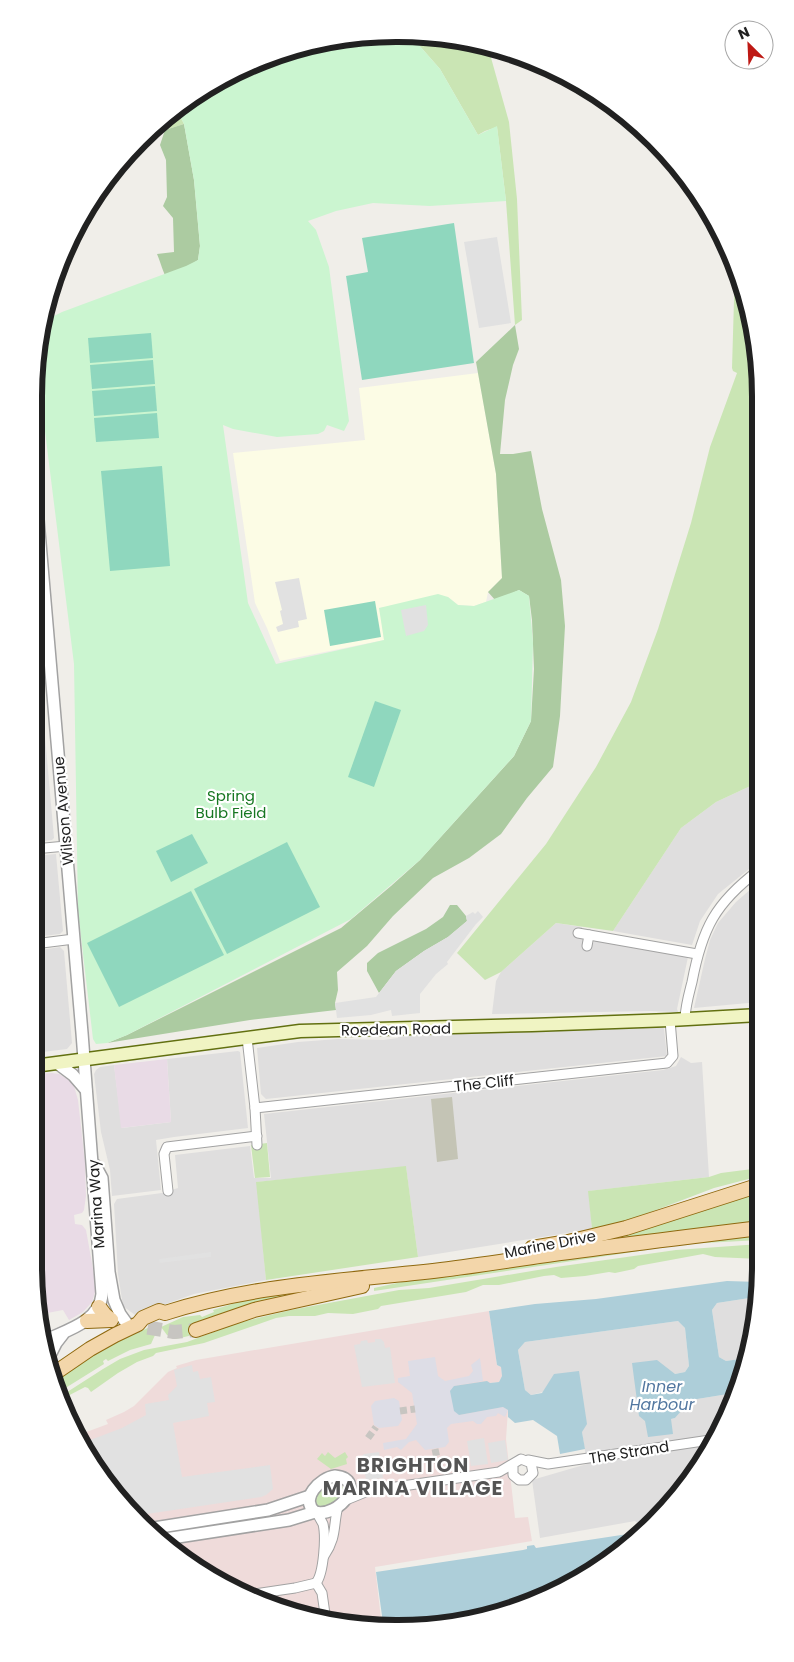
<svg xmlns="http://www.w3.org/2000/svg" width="794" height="1662" viewBox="0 0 794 1662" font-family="Poppins,sans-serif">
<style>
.residential{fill:#dfdede}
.commercial{fill:#efdbda}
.industrial{fill:#e9dbe6}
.education{fill:#fcfce5}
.construction{fill:#c4c4b5}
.grass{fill:#cae5b4}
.forest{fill:#accba1}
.park{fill:#cbf5d0}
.pitch{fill:#8fd7be}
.parking{fill:#e1e1e1}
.plaza{fill:#dddde6}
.water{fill:#adced9}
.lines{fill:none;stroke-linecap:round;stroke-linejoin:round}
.pedestrian-tunnel{stroke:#c7c5c1;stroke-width:7;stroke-dasharray:7 3.5;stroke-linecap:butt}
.primary-tunnel{stroke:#c7c5c1;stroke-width:14;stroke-dasharray:14 7;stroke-linecap:butt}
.minor-casing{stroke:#a2a2a2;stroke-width:11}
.tertiary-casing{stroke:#a2a2a2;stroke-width:14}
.secondary-casing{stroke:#627010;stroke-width:15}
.primary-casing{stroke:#8f690f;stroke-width:16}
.minor{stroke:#fff;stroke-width:9}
.tertiary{stroke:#fff;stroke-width:11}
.secondary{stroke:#f0f4c3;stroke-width:12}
.primary{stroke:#f3d6aa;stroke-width:14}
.labels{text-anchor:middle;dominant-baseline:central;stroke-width:4.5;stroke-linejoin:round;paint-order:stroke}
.park-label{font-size:15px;fill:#177722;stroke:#fff}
.street-label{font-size:15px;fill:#212121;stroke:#fff}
.water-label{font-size:16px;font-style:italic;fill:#5277a0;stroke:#fff}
.district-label{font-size:20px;font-weight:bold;letter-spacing:1px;fill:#545454;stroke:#fff}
.rim{fill:none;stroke:#212121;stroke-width:6}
</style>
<rect width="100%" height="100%" fill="#f0eee9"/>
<g class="residential">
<polygon points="34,655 38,657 54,838 52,840 34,842"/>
<polygon points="759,782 759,861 718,894 700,921 692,945 613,931 681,828 716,802"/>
<polygon points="56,854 63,931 60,934 34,937 34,856"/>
<polygon points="759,882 759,1002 694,1008 705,959 710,940 718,923 736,902"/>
<polygon points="556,923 582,927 582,928 577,928 576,936 582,938 584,943 583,948 590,949 592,944 595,941 688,957 677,1009 679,1014 672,1012 650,1011 492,1014 496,981 501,972"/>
<polygon points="60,947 64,951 72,1043 67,1049 34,1053 34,951"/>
<polygon points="662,1026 664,1029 667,1056 266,1099 261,1094 257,1048 298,1042 338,1039 383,1040 398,1038 398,1033 564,1030"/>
<polygon points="238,1051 240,1052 248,1128 174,1137 156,1140 161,1190 112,1196 110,1170 101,1132 94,1074 96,1070 100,1067 114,1065 122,1128 171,1122 167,1059"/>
<polygon points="681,1057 691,1063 702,1062 709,1177 589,1191 592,1229 418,1257 406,1167 257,1182 266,1280 194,1294 135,1315 123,1306 118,1274 114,1204 117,1199 162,1193 178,1188 175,1155 250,1146 254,1178 271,1178 264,1114 663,1070 676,1066"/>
<polygon points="756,1297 757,1298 753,1336 747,1358 726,1361 719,1357 712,1310 717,1303"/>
<polygon points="678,1321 685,1328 689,1366 685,1372 675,1374 671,1419 675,1418 691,1400 728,1394 734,1398 732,1404 670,1505 650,1523 640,1525 635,1521 540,1538 532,1480 587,1464 582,1432 554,1375 543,1392 531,1395 525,1390 518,1350 525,1342"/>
</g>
<polygon class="commercial" points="489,1311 497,1365 501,1367 502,1376 499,1382 490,1383 508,1410 506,1439 515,1518 528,1517 532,1541 375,1567 381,1619 362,1622 326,1621 258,1600 195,1567 109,1486 81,1434 108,1424 106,1420 124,1412 134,1406 168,1372 177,1368 176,1366 196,1360 243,1352"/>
<g class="industrial">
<polygon points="167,1059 171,1122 121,1128 114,1065"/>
<polygon points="52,1073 59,1074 69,1080 74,1086 78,1100 85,1163 86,1196 84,1210 82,1213 74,1215 75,1224 82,1225 86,1230 95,1280 95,1292 92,1302 83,1312 69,1320 63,1310 42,1314 34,1265 34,1074"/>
</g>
<polygon class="education" points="478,373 496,474 502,578 488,592 486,602 474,606 458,605 448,597 380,608 384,640 280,661 267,628 255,603 233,453 365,440 359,388"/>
<polygon class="construction" points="452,1097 458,1159 437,1162 431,1099"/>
<g class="grass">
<path d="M382 35C362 46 352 51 329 40Z"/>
<polygon points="413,35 468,41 488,47 509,122 517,199 522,320 515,325 506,201 497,127 485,131 478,135 440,69 418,44"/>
<polygon points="177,110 184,124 165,130 157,126"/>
<polygon points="735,266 757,349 759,782 716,802 681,828 613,931 556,923 501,972 485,980 457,953 546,844 596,767 631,702 658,629 691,523 710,447 737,373 733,371 732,368"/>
<polygon points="267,1143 270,1177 255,1178 251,1145"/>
<polygon points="406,1166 418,1257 266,1280 256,1182"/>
<polygon points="760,1168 760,1176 714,1188 622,1223 592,1229 588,1191 709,1177 721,1173"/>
<polygon points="760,1192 760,1222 601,1243 601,1240 683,1217"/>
<polygon points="760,1232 760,1240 686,1244 374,1291 374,1288 411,1280"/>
<polygon points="760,1244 760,1259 715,1257 703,1254 638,1266 634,1269 615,1273 609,1272 585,1276 561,1278 554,1275 544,1276 499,1285 483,1285 466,1292 381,1306 378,1309 353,1314 328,1313 315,1316 289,1316 276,1318 204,1343 156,1353 153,1356 137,1362 118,1373 91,1392 88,1388 85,1387 62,1399 61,1396 103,1369 120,1359 144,1350 187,1342 238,1323 291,1310 399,1290 429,1288 556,1267 676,1250"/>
<polygon points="352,1284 197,1334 176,1339 167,1335 161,1327 183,1317 200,1315 202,1317 214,1312 213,1310 245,1300"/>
<path d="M150 1327 153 1328 155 1335 151 1344 130 1350 108 1361 106 1359 103 1361 104 1364 59 1392 53 1382C83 1359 116 1341 150 1327Z"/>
<polygon points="328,1452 335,1458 345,1452 348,1457 346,1459 347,1464 331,1469 317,1459 322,1453 325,1456"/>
<path d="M329 1483C340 1482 345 1485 344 1496L327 1509 316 1506C314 1496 321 1488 329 1483Z"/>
</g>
<g class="forest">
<path d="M184 124 194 180 200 246 198 260 168 281C163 273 161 263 157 254L174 252 173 218 163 206 167 197 166 160 160 145 165 130Z"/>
<polygon points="515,325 519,349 513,365 505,400 500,454 513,454 531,451 542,509 561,580 565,626 560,716 553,767 527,798 501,834 469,858 433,878 393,916 367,946 337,972 338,990 335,1003 336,1010 250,1020 107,1043 127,1035 341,928 391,886 420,860 514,756 531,721 534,669 532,620 529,596 519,590 496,601 488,592 502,578 496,474 476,362"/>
<polygon points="450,905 457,905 466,916 467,921 448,937 424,951 396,971 379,993 367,971 367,963 378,953 426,929 443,917"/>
</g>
<polygon class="park" points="397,34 413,35 418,44 440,69 478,135 497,126 506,201 430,206 373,203 336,211 308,221 316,230 329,267 349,421 344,431 327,425 324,431 318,434 277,437 233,429 223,425 248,603 276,664 384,640 379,608 438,594 448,597 458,605 474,606 519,590 529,596 533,643 531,721 514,756 420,860 351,919 127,1035 107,1043 96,1044 93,1039 78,911 74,664 37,367 41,326 42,322 62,312 186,266 198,260 200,246 194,180 184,124 177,110 195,95 258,61 326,41 344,46 358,47 382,35"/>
<g class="pitch">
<polygon points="454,223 474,363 362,380 346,276 368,272 362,238"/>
<polygon points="151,333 153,358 90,363 88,338"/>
<polygon points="153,360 155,384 92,389 90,365"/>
<polygon points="155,386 157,411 94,416 92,391"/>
<polygon points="157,413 159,438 96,442 94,418"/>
<polygon points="162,466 170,566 110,571 101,471"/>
<polygon points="375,601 381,637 330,646 324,610"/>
<polygon points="375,701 401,710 374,787 348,777"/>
<polygon points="192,834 208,863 171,882 156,851"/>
<polygon points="287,842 320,907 227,954 194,889"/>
<polygon points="191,891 224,955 119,1007 87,943"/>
</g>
<g class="parking">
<polygon points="497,237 511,323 479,328 464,242"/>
<polygon points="299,578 307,619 298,621 299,627 278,632 276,627 283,624 280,611 282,610 275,582"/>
<polygon points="426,605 428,625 424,631 406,636 401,610"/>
<polygon points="478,911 483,917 476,924 447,962 448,964 436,974 420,994 420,1013 392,1016 391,1010 371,1015 337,1018 335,1003 376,997 396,971 424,951 448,937 467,921 466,916 473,912 475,914"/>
<polygon points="211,1252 211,1257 160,1263 159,1259"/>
<polygon points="375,1339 381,1339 384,1342 385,1348 390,1347 395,1383 362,1387 354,1345 360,1344 361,1341 367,1340 368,1343 375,1342"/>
<polygon points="192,1365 193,1372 198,1371 200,1379 211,1377 215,1402 207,1403 209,1416 173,1423 182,1477 270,1465 273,1489 266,1495 261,1497 140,1515 109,1486 85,1442 122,1428 146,1415 145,1404 169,1400 168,1395 177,1386 174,1370"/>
<polygon points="484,1438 488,1464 471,1466 467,1441"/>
<polygon points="505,1440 508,1460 491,1463 488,1443"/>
<polygon points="379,1452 383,1478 366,1480 362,1456 364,1454"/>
</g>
<g class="plaza">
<polygon points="435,1357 438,1376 445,1381 469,1376 473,1371 471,1365 480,1358 483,1381 454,1386 459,1415 503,1407 508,1410 505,1417 498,1413 496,1416 487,1417 481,1424 477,1424 473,1421 451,1424 447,1428 449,1442 445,1447 425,1450 416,1440 409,1442 401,1450 397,1447 384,1450 383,1443 406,1439 417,1424 412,1393 398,1382 398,1378 410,1376 408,1361"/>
<polygon points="394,1398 399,1401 402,1420 398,1426 379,1428 374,1425 371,1406 375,1401"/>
</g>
<g class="water">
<polygon points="727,1281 759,1282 757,1298 756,1297 717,1303 712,1310 719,1357 726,1361 747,1358 734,1398 728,1394 691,1400 675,1418 671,1419 673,1434 648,1437 645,1421 639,1416 632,1363 657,1360 675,1374 685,1372 689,1366 685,1328 678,1321 525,1342 518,1350 525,1390 531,1395 542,1393 554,1374 579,1371 587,1424 582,1432 585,1449 560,1454 557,1436 533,1420 515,1423 508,1417 508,1410 503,1407 459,1415 454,1411 450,1391 454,1386 487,1381 490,1383 499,1382 502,1376 501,1367 497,1365 489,1311 535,1304 596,1299"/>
<polygon points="641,1532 618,1553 558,1591 445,1625 383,1623 376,1572 523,1550 527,1549 527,1546 534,1545 536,1548"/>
</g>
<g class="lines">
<g class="pedestrian-tunnel">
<polyline points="400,1411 415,1409"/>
<polyline points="368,1438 376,1427"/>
<polyline points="435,1449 438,1463"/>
</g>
<polyline class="primary-tunnel" points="127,1324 174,1332 196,1330"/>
<g class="minor-casing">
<g id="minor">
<polyline points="34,650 49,646"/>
<polyline points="34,849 66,846"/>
<polyline points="578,933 697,954"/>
<polyline points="34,944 74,939"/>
<polyline points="587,946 589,935"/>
<path d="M685 1020C685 1007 689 994 692 982 702 929 715 903 759 870"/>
<polyline points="247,1038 255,1108 257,1145"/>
<polyline points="255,1108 667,1063 673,1056 670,1020"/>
<polyline points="168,1191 164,1154 167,1147 257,1136"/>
<polyline points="528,1460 548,1464 710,1440"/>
<polyline points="346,1500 368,1491 499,1472 521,1459 531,1463 533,1473 526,1480 519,1480 513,1475 513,1465"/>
<path d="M324 1556C337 1537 333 1526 338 1506"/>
<path d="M316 1583C324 1573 326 1536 323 1524 321 1520 319 1517 317 1513"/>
<polyline points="316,1583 322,1593 326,1621"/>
<polyline points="247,1595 295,1588 316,1583"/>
</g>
</g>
<g class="tertiary-casing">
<g id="tertiary">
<path d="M34 473 82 1033 102 1294C100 1321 68 1330 46 1340"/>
<polyline points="57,1063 73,1075 86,1090"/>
<polyline points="95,1165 102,1178 109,1272 114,1300 120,1314 130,1328"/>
<polyline points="49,1357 56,1343 63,1334"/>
<path d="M335 1476C368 1479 340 1518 315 1512 299 1499 320 1478 335 1476Z"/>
<polyline points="154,1528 268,1510 310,1496"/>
<polyline points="165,1539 289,1520 315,1512"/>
</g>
</g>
<g class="secondary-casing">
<polyline id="secondary" points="34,1066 300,1031 532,1025 670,1020 759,1015"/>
</g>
<g class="primary-casing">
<g id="primary">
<polyline points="532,1248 568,1242 626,1228 760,1185"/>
<polyline points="99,1307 105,1315 111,1320"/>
<polyline points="87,1321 111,1320"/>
<polyline points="196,1330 254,1310 362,1286"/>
<path d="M52 1375 90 1349 115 1335 138 1324 143 1318 159 1311 165 1313C255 1284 348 1281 441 1270 474 1266 506 1261 539 1256 612 1246 686 1237 760 1228"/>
</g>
</g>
<use href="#minor" class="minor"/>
<use href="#tertiary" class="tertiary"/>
<use href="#secondary" class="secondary"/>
<use href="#primary" class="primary"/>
</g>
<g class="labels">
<g class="park-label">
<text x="231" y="795">Spring<tspan x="231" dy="17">Bulb Field</tspan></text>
</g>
<g class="street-label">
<text transform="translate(63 811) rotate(-95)">Wilson Avenue</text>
<text transform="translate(396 1029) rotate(-1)">Roedean Road</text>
<text transform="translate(484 1083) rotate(-6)">The Cliff</text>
<text transform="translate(96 1204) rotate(-94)">Marina Way</text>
<text transform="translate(550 1244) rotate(-11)">Marine Drive</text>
<text transform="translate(629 1452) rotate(-9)">The Strand</text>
</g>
<g class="water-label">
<text x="662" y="1386">Inner<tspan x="662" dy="18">Harbour</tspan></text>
</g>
<g class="district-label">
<text x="413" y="1465">BRIGHTON<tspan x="413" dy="23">MARINA VILLAGE</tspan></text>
</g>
</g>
<path d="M0 0H794V1662H0ZM396 42H398A354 354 0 0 1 752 396V1266A354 354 0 0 1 398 1620H396A354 354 0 0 1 42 1266V396A354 354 0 0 1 396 42Z" fill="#fff" fill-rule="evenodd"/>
<path class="rim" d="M396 42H398A354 354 0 0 1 752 396V1266A354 354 0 0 1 398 1620H396A354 354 0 0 1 42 1266V396A354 354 0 0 1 396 42Z"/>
<g transform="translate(749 45) rotate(336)"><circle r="24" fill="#ffffff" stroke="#a6a6a6"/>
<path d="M0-4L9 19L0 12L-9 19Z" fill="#be1914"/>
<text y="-8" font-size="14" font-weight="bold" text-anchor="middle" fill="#212121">N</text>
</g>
</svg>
